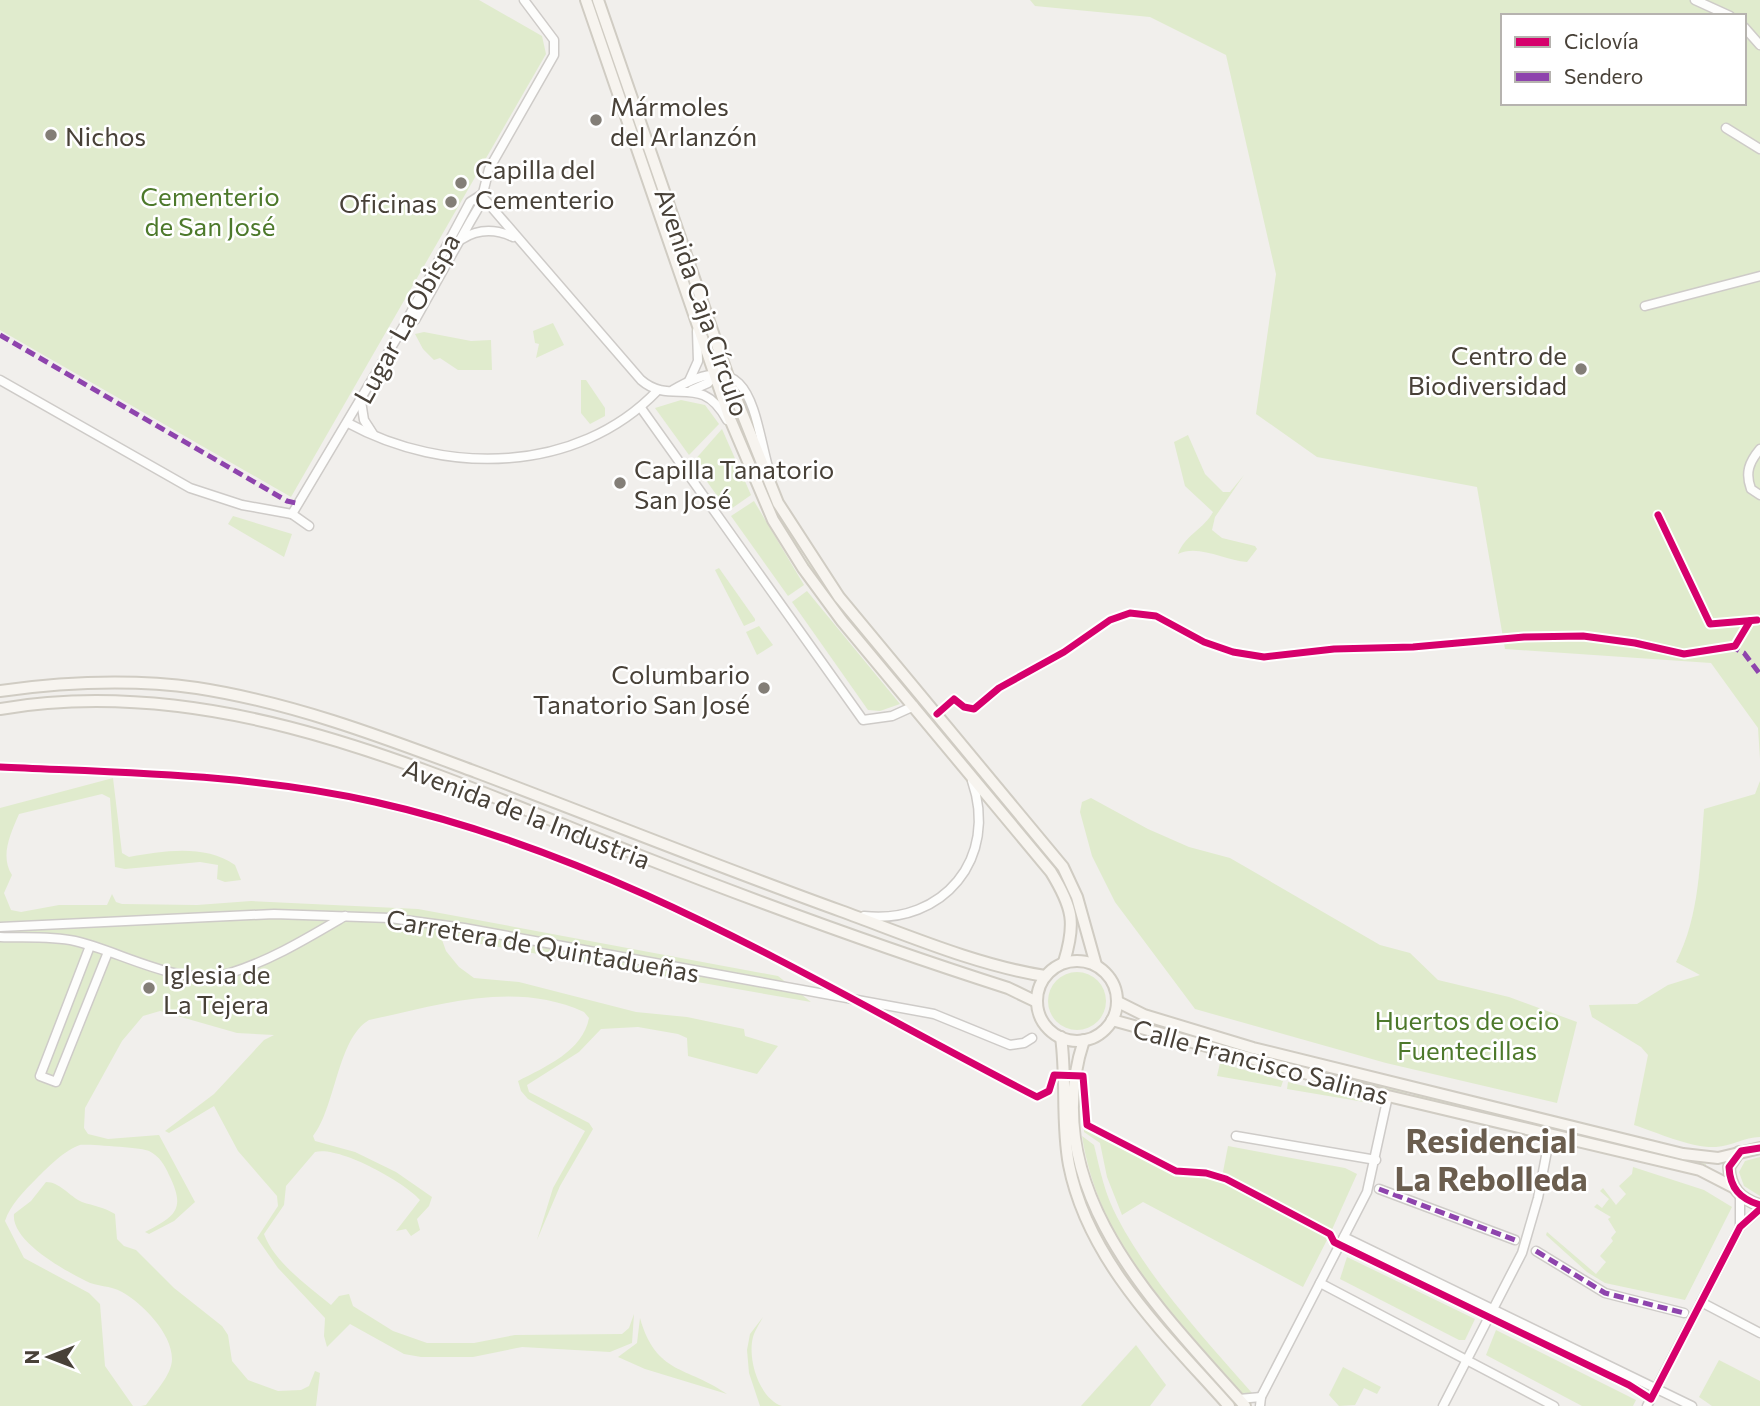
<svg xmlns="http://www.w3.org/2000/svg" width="1760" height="1406" viewBox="0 0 1760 1406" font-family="Commissioner,sans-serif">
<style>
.green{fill:#e0ebcd;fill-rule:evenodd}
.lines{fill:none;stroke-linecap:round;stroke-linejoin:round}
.street-casing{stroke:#cecbc8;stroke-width:11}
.secondary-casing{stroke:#d0ccc3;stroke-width:14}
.street{stroke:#fdfdfc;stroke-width:8}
.secondary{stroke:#f7f4ef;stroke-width:10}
.quiet{stroke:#8e44ad;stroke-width:5;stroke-dasharray:10 5;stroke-linecap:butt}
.cycleway-casing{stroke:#fff;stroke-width:11}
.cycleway{stroke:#d6006c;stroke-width:7}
.poi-dot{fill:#837e77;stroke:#fff;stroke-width:2.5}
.labels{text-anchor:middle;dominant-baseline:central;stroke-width:5;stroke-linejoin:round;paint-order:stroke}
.poi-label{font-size:26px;fill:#484138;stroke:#fff;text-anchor:start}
.park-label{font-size:26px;fill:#4d792b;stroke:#fff}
.street-label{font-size:26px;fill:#484138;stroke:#fff}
.district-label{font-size:33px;font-weight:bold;fill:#6b5e4f;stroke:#fff}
</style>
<rect width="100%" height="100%" fill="#f1efec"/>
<g class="green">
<polygon points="0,0 479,0 542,36 546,54 291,497 0,330"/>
<polygon points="591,0 594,0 716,355 713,356"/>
<path d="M1030 0H1760V759L1758 728 1711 663 1505 649 1477 487 1317 457 1256 414 1276 274 1226 55 1150 17 1035 6ZM1503 16H1744V103H1503Z"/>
<polygon points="553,323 564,345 536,358 539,344 535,343 533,331"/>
<polygon points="424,332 471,341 491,340 492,370 458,370 440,358 434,360 423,349 415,334"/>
<polygon points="581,380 586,380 605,408 605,416 590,424 581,413"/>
<polygon points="725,383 762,480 804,557 843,609 1055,864 1065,880 1077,913 1044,855 849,622 802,558 765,493 722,384"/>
<polygon points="681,400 705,405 719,424 689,455 655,408"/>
<polygon points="722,429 751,495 728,511 693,462"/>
<path d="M1188 435 1205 474 1223 492H1230L1244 475 1215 517 1212 530 1222 538 1255 546 1257 549 1247 562C1225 561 1199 544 1178 554 1185 535 1204 529 1213 512L1185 486 1174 442Z"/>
<polygon points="754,501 804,585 788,596 731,516"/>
<polygon points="233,516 292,534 284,557 228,524"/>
<polygon points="719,568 755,619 755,621 744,626 715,570"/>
<polygon points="807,591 900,704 880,711 868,710 792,602"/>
<polygon points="759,626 773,645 757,655 746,632"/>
<path d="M113 778 122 853 129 857C163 851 205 844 235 865L241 880 225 882 217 879 218 865 200 862 125 869 115 867 110 798 102 794 19 814C10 835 0 856 12 875L4 893 11 910 21 912 59 905H107L112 894 116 902 122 904 197 905 251 901 418 909 778 976 811 1002 441 937 446 951 459 967 474 978 519 982 636 1012 687 1017 744 1029 745 1036 778 1046 757 1074 688 1056 687 1038 678 1034 638 1027 601 1029 579 1052 527 1085 529 1092 589 1123 593 1129 560 1186 537 1240 553 1188 585 1131 528 1099 521 1091 518 1081C545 1067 583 1051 589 1018L584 1012C515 980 439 1005 369 1020 337 1039 336 1107 313 1136L315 1141 355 1152 396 1172 432 1197 429 1206 417 1219 420 1230 411 1236 406 1229 396 1231 420 1200C405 1182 338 1145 315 1152L286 1186 284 1205 264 1234C274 1262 308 1286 331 1305L339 1296 349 1294 353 1306 393 1331 427 1343H474L515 1335 622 1334 629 1328 634 1314 632 1343 610 1352 522 1347 473 1357H421L404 1354 350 1324 327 1347 324 1336 325 1318 278 1268 257 1238 278 1206 277 1196 238 1151 214 1106 169 1133 165 1131 214 1094 264 1040 274 1035 237 1033 160 1011 143 1016 122 1041 85 1108 84 1128 88 1134 108 1139 159 1135 195 1202 174 1221 149 1234 145 1232C176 1216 186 1209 169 1175 164 1164 160 1157 149 1151 144 1148 86 1144 80 1145 66 1149 47 1168 37 1178 25 1190 10 1205 5 1221L24 1258 89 1293 100 1304 105 1366 133 1406H0V808Z"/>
<path d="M1760 781V1137C1744 1137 1732 1146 1716 1147 1690 1148 1659 1133 1634 1125L1648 1055 1641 1047 1592 1017 1589 1005 1637 1004 1668 985 1700 975 1676 962C1700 916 1700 861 1704 809L1755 794Z"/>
<polygon points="1091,798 1148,829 1189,847 1230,858 1380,945 1410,953 1438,980 1509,997 1577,1022 1557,1103 1386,1063 1195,1009 1115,902 1092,856 1080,812 1082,802"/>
<circle cx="1077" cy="1001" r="29"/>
<polygon points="1146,1020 1238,1049 1407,1093 1407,1095 1145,1023"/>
<polygon points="1220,1063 1283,1081 1281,1087 1217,1076"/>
<path d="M1068 1077H1070C1066 1229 1147 1300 1239 1406H1236C1168 1330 1092 1256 1072 1152 1067 1128 1069 1102 1068 1077Z"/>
<polygon points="1288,1082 1364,1101 1364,1102 1287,1089"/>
<polygon points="1414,1094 1706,1164 1706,1165 1414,1097"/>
<polygon points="1084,1126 1180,1175 1208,1175 1225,1181 1329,1236 1303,1287 1143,1202 1122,1215 1107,1177 1100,1143 1084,1132"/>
<path d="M1082 1136 1094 1145C1100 1170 1105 1195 1117 1217 1151 1282 1204 1338 1252 1393L1244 1395C1172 1321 1098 1241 1082 1136Z"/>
<polygon points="1228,1146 1345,1168 1357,1174 1330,1234 1222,1177"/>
<polygon points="1760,1157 1760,1196 1744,1186 1739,1172 1745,1161"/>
<polygon points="1633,1167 1704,1190 1732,1207 1685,1300 1605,1283 1587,1272 1546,1235 1547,1232 1596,1274 1606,1262 1600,1256 1613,1241 1611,1238 1616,1232 1608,1219 1611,1217 1594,1207 1597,1204 1602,1208 1609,1199 1600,1191 1603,1188 1616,1205 1626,1194 1619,1186 1632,1174"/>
<path d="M46 1182C60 1182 69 1196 82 1202 94 1206 104 1207 115 1214L117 1239 124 1246 136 1250 174 1288 222 1326 228 1335 232 1361 248 1380 278 1391 301 1390 309 1386 315 1371 320 1373 316 1406H141L146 1405C154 1393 172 1375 172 1359 172 1333 142 1303 122 1292 110 1285 97 1287 86 1281 64 1270 11 1241 14 1214L31 1201Z"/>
<polygon points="1366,1252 1472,1303 1471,1306 1365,1255"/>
<polygon points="1347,1257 1475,1319 1465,1340 1459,1340 1340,1279"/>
<path d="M763 1317C760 1323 755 1330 753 1337 747 1360 760 1399 782 1406H760L749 1373 747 1350 750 1334Z"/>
<path d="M640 1318C656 1375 687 1366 727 1394L645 1369 618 1357 637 1343Z"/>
<polygon points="1513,1323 1632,1381 1631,1383 1512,1326"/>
<polygon points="1496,1330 1636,1400 1633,1406 1582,1406 1486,1355"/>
<polygon points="1136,1345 1166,1385 1150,1406 1081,1406"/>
<polygon points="1719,1360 1760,1381 1760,1406 1712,1406 1699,1397"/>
<polygon points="1343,1367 1381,1387 1377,1394 1364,1388 1355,1405 1339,1406 1329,1395"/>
</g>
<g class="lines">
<g class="street-casing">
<g id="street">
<polyline points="1695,0 1730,16"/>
<polyline points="1744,27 1760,45"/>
<polyline points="1726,128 1760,149"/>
<path d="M481 195 641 380C672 407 701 371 727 420"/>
<path d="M462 239C478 229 496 229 513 237"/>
<polyline points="1645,306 1760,276"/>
<polyline points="401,331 415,320 470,222 480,205 489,169 554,55 554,40 524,0"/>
<polyline points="0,380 190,488 242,505 292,514"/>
<polyline points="689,381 698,361 697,331"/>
<path d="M673 390C751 343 753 411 768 467"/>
<polyline points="692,390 708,383 724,365"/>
<polyline points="361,401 364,420 373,434"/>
<polyline points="641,408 863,720 892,716 914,706"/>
<path d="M348 423C445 476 577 474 657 391"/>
<path d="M1760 449C1749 462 1745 473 1751 489L1760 495"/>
<polyline points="292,514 401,331 470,202 481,195"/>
<polyline points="292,514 309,526"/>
<path d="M864 916C943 925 999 858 972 781"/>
<polyline points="0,927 274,914 390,918 464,928 934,1014 1010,1045 1024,1043 1032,1038"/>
<path d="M0 937C24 938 51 936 75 941 123 952 179 988 230 973 270 961 309 937 345 916"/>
<polyline points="90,946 40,1076 56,1082 108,952"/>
<polyline points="1236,1136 1376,1160"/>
<polyline points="1379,1189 1515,1240"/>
<polyline points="1740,1196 1740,1227"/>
<polyline points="1344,1237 1692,1406"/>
<polyline points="1536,1251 1605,1293 1684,1313"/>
<polyline points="1320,1283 1554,1406"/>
<polyline points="1701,1302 1760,1333"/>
<polyline points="1239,1399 1261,1397"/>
<polyline points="1260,1406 1261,1397 1367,1192 1388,1096"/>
<polyline points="1443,1406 1522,1253 1538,1198 1550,1135"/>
<polyline points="1647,1406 1740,1227 1760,1209"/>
</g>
</g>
<g class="secondary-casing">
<g id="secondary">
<path d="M586 0 730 419 773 520 803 568 842 621 1051 872C1073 908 1076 923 1064 962"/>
<polyline points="598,0 732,388 778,503 839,597 1063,867 1077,897 1096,965"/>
<path d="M0 691C65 682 132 679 197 688 294 703 385 738 476 772 598 818 719 867 841 911 907 935 976 965 1045 976"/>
<path d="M0 709C223 671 436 775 638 855 760 903 883 948 1008 988L1037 1002"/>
<circle cx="1077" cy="1001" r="40"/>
<polyline points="1118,1002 1144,1015 1253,1048 1683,1154 1718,1158 1760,1148"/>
<polyline points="1112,1020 1388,1096 1700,1170 1733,1187"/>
<path d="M1061 1037C1067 1080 1061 1122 1069 1165 1088 1262 1166 1335 1229 1406"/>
<path d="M1084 1040C1035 1188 1156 1306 1245 1406"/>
<path d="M1739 1152 1729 1167C1730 1188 1740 1199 1760 1205"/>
</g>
</g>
<use href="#street" class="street"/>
<use href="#secondary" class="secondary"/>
<g class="quiet">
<polyline points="0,335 287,501 300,504"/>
<polyline points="1730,646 1744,653 1760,674"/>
<polyline points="1379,1189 1515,1240"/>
<polyline points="1536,1251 1605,1293 1684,1313"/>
</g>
<g class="cycleway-casing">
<g id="cycleway">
<polyline points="1658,515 1710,624 1757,620"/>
<polyline points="937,714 954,699 964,707 974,709 999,688 1064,652 1110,620 1130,613 1156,616 1204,642 1233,652 1264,657 1334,649 1413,647 1524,637 1583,636 1635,643 1684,654 1735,646 1750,621"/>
<path d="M0 767C125 773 252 774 375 802 618 856 819 985 1037 1097L1049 1091 1054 1075 1083 1076 1087 1125 1176 1171 1206 1173 1226 1179 1330 1234 1334 1242 1340 1245 1629 1385 1651 1399 1740 1227 1760 1209"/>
<path d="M1760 1148 1741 1151 1729 1167C1730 1188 1740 1199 1760 1205"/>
</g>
</g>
<use href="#cycleway" class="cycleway"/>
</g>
<g class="poi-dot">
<circle cx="596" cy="120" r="7"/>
<circle cx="51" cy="135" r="7"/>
<circle cx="461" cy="183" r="7"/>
<circle cx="451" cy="202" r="7"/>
<circle cx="1581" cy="369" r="7"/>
<circle cx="620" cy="483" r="7"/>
<circle cx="764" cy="688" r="7"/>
<circle cx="149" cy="988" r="7"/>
</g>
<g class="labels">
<g class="poi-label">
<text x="610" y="105">Mármoles<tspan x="610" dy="30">del Arlanzón</tspan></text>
<text x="65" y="135">Nichos</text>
<text x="475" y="168">Capilla del<tspan x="475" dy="30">Cementerio</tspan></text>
<text x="437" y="202" text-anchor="end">Oficinas</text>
<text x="1567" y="354" text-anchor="end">Centro de<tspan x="1567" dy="30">Biodiversidad</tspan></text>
<text x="634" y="468">Capilla Tanatorio<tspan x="634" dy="30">San José</tspan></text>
<text x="750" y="673" text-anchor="end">Columbario<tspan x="750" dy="30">Tanatorio San José</tspan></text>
<text x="163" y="973">Iglesia de<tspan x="163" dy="30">La Tejera</tspan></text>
</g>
<g class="park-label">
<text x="210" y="195">Cementerio<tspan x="210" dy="30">de San José</tspan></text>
<text x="1467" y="1019">Huertos de ocio<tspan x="1467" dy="30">Fuentecillas</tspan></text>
</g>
<g class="street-label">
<text transform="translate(703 302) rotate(71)">Avenida Caja Círculo</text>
<text transform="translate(406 318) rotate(-61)">Lugar La Obispa</text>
<text transform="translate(527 813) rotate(21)">Avenida de la Industria</text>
<text transform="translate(543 945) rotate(10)">Carretera de Quintadueñas</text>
<text transform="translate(1261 1061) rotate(15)">Calle Francisco Salinas</text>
</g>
<g class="district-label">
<text x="1491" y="1139">Residencial<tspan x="1491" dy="38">La Rebolleda</tspan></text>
</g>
</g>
<rect x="1501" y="14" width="245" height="91" fill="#ffffff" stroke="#b6b3af" stroke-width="2"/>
<rect x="1515" y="37" width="35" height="10" fill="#d6006c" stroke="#b6b3af" stroke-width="2"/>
<text x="1564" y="49" font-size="21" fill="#484138">Ciclovía</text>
<rect x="1515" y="72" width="35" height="10" fill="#8e44ad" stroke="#b6b3af" stroke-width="2"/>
<text x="1564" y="84" font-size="21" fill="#484138">Sendero</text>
<g transform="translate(49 1357) rotate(270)" stroke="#ffffff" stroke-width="5" paint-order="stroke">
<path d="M0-5L12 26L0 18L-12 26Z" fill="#484138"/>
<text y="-10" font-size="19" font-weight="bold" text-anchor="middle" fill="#484138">N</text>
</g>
</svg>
